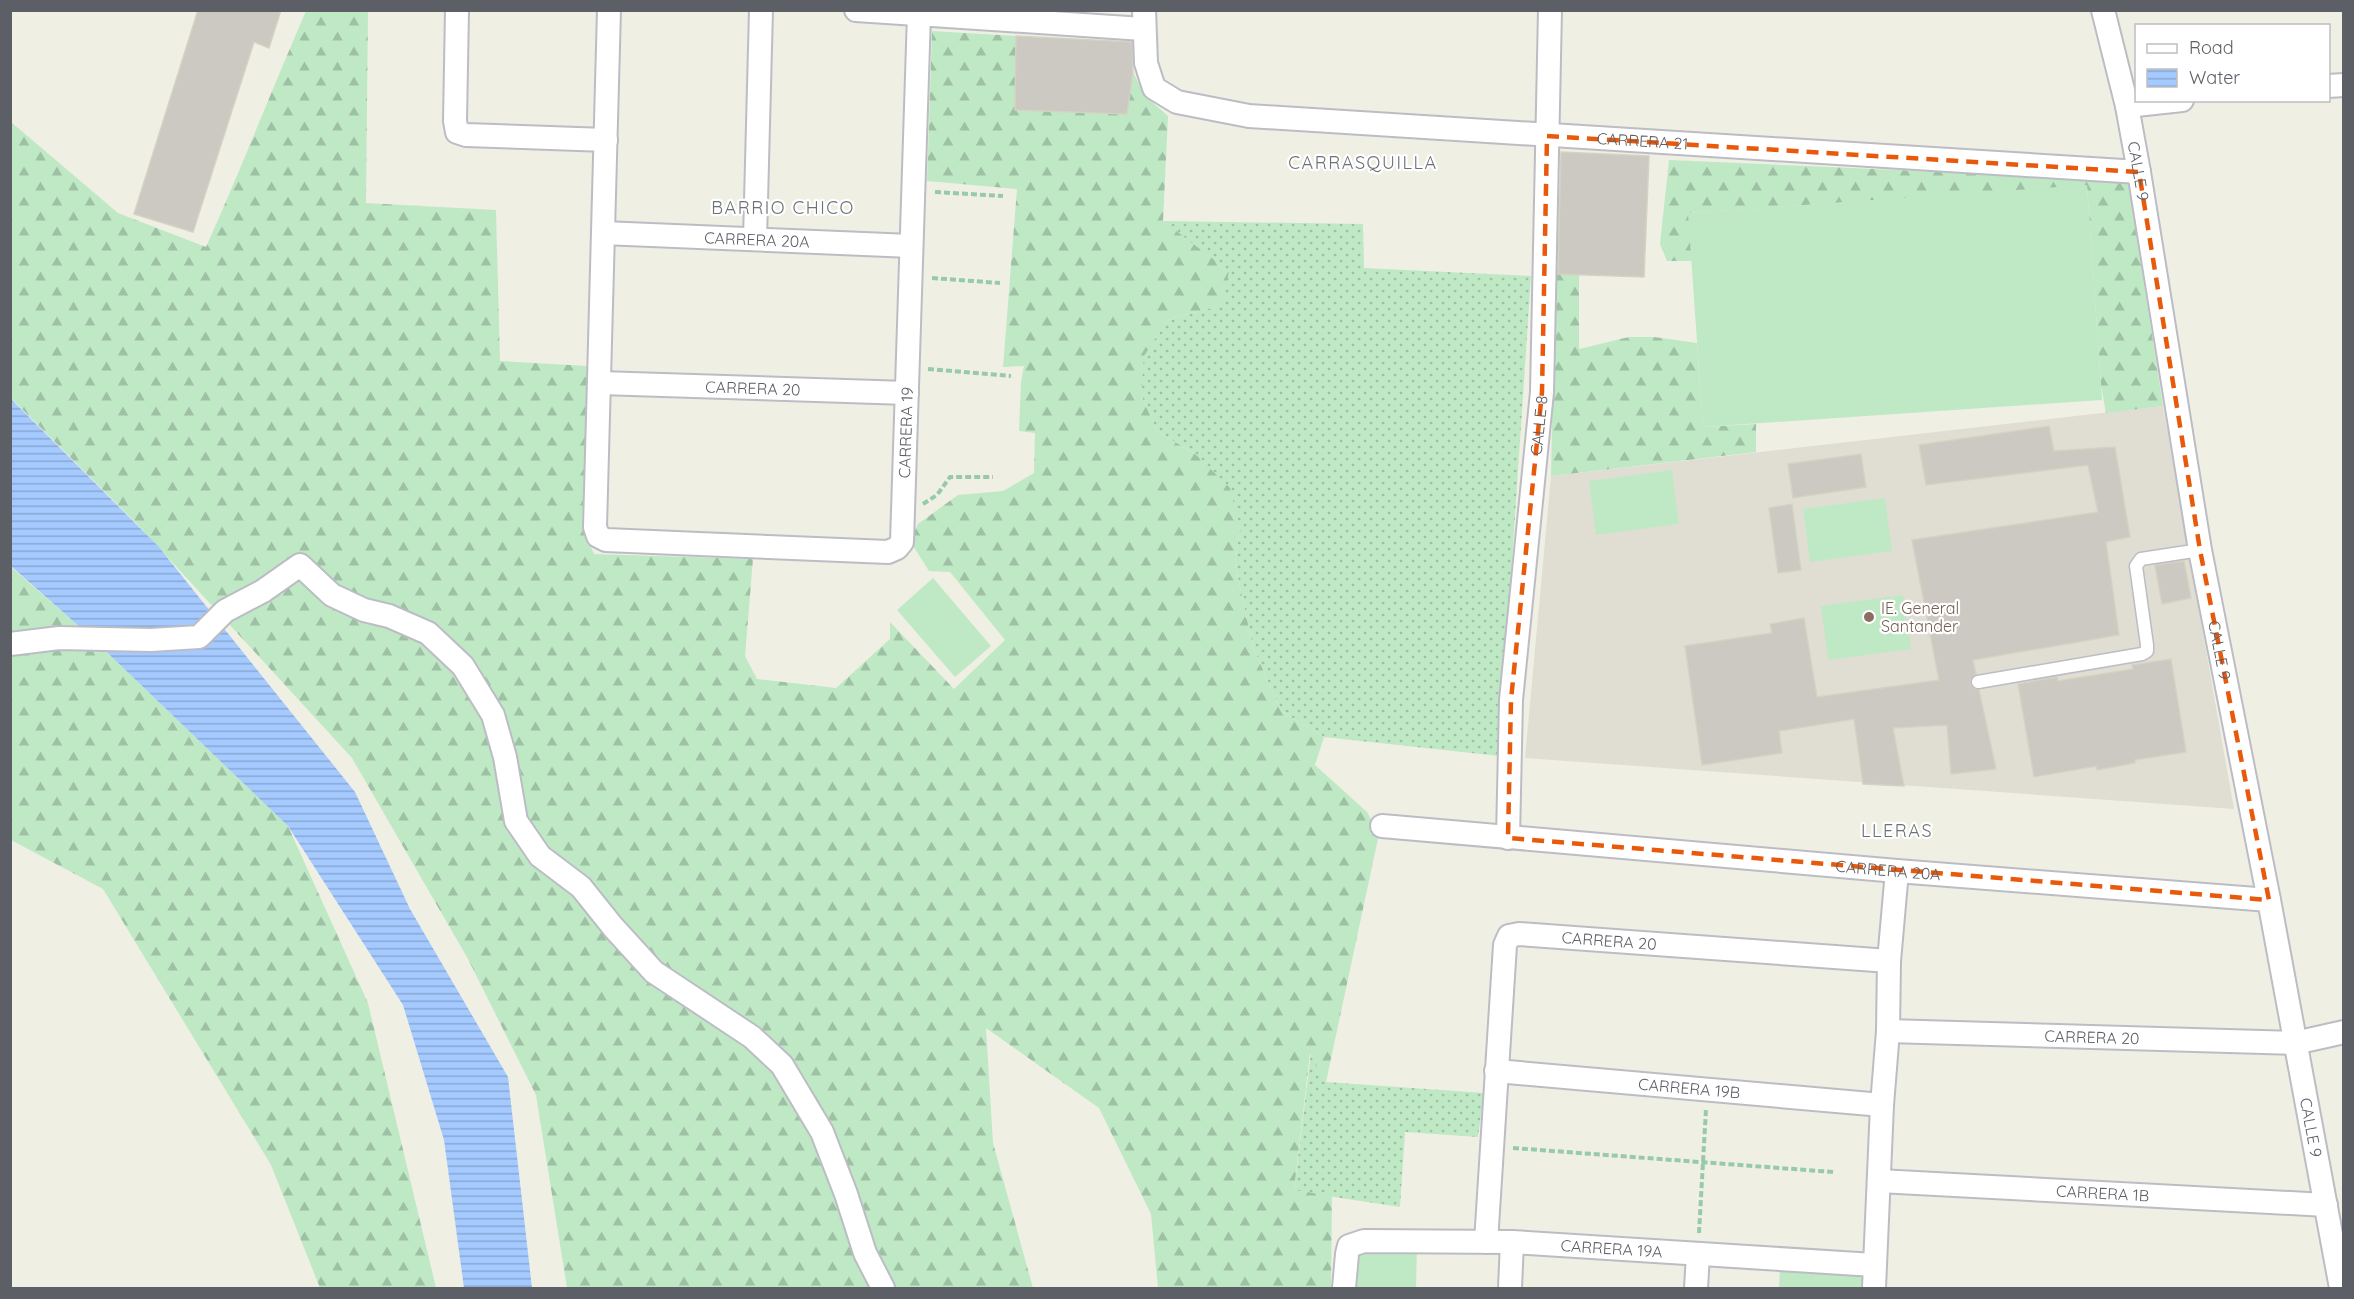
<svg xmlns="http://www.w3.org/2000/svg" width="2354" height="1299" viewBox="0 0 2354 1299" font-family="Quicksand,sans-serif">
<style>
.education{fill:#e0ded3}
.grass{fill:url(#grass-dots)}
.forest{fill:url(#forest-firs)}
.pitch{fill:#bfe9c5}
.water{fill:url(#water-rules)}
.building{fill:#cbc9c1;stroke:#d5d2c2;stroke-width:1.5}
.lines{fill:none;stroke-linecap:round;stroke-linejoin:round}
.lane-casing{stroke:#bcbdc4;stroke-width:15}
.street-casing{stroke:#bcbdc4;stroke-width:26}
.path{stroke:#97caad;stroke-width:4;stroke-dasharray:6 3;stroke-linecap:butt}
.lane{stroke:#fff;stroke-width:12}
.street{stroke:#fff;stroke-width:22}
.marked{fill:none;stroke:#e8590c;stroke-width:4.5;stroke-dasharray:12 8;stroke-linejoin:round}
.education-dot{fill:#8d6e63;stroke:#fff;stroke-width:2}
.labels{text-anchor:middle;dominant-baseline:central;stroke-width:4.5;stroke-linejoin:round;paint-order:stroke}
.street-label{font-size:16px;fill:#5c5f66;stroke:#fff}
.education-label{font-size:16px;fill:#785e54;stroke:#fff;text-anchor:start}
.neighbourhood-label{font-size:18px;letter-spacing:1.5px;fill:#6d7178;stroke:#fff}
</style>
<defs>
<pattern id="grass-dots" width="8" height="8" patternUnits="userSpaceOnUse" patternTransform="scale(1.5)"><rect width="8" height="8" fill="#bfe9c5"/><path d="M2 2h.1M6 6h.1" fill="none" stroke="#9ec0a4" stroke-width="1.8" stroke-linecap="round"/></pattern>
<pattern id="forest-firs" width="22" height="20" patternUnits="userSpaceOnUse" patternTransform="scale(1.5)"><rect width="22" height="20" fill="#bfe9c5"/><path d="M5 1l3.5 6h-7zM16 11l3.5 6h-7z" fill="#9ec0a4"/></pattern>
<pattern id="water-rules" width="6" height="5" patternUnits="userSpaceOnUse" patternTransform="scale(1.5)"><rect width="6" height="5" fill="#a5caff"/><path d="M0 2.5h6" fill="none" stroke="#8aa7d2"/></pattern>
</defs>
<rect width="100%" height="100%" fill="#f0efe4"/>
<polygon class="education" points="2163,406 2234,809 1525,758 1551,476"/>
<g class="grass">
<polygon points="1163,221 1363,224 1364,268 1531,276 1499,756 1324,737 1281,711 1253,647 1235,564 1240,527 1195,454 1157,431 1141,395 1143,356 1167,320 1222,305"/>
<polygon points="1311,1052 1326,1082 1484,1093 1478,1137 1405,1132 1400,1207 1294,1191"/>
</g>
<g class="forest">
<path d="M306 11H368L366 203 496 210 500 361 587 366 583 528 594 554 753 559 745 656 757 679 836 688 890 639V622L954 689 1005 640 950 572 929 571 910 541 918 524 958 495 1003 491 1034 473 1035 433 1019 431 1021 382 1024 366 1003 367 1017 189 927 181 932 31 1016 36V110L1127 114 1133 72 1145 96 1168 116 1163 221 1229 271 1222 305 1167 320 1144 356 1141 395 1157 431 1195 454 1230 488 1240 527 1235 564 1253 647 1281 711 1324 737 1315 765 1367 812 1379 834 1326 1082 1310 1053 1294 1190 1332 1196 1331 1288H1158L1151 1214 1099 1108 986 1028 993 1143 1033 1288H567L536 1095 468 959 352 758 137 524 11 398V122L118 213 206 247C241 169 272 89 306 11Z"/>
<polygon points="1669,160 2128,180 2163,406 2106,413 2101,386 2087,186 1689,213 1692,261 1667,261 1660,244"/>
<polygon points="1555,274 1579,275 1579,349 1629,337 1654,337 1697,343 1703,427 1756,424 1756,452 1551,476"/>
<polygon points="10,566 91,637 288,826 368,1003 436,1288 320,1288 271,1165 103,889 11,840"/>
</g>
<g class="pitch">
<polygon points="2087,185 2102,400 1703,427 1688,213"/>
<polygon points="1672,470 1679,524 1596,535 1589,481"/>
<polygon points="1885,498 1892,551 1810,562 1803,509"/>
<polygon points="933,578 991,646 955,677 897,610"/>
<polygon points="1903,595 1911,649 1828,660 1821,606"/>
<polygon points="1417,1247 1416,1288 1349,1288 1353,1249"/>
<polygon points="1780,1268 1865,1273 1865,1288 1779,1288"/>
</g>
<polygon class="water" points="11,399 158,546 355,792 410,909 508,1077 532,1288 464,1288 444,1140 403,1005 288,826 91,637 11,566"/>
<g class="building">
<polygon points="198,10 281,10 269,48 254,42 193,232 134,214"/>
<polygon points="1016,36 1132,42 1133,72 1127,114 1015,110"/>
<polygon points="1561,152 1649,156 1644,277 1558,274"/>
<polygon points="2049,426 2054,451 2115,447 2130,537 2106,542 2119,635 1973,660 1976,674 1971,679 1970,684 1975,689 1979,690 1996,769 1951,774 1947,725 1893,728 1904,786 1863,784 1854,719 1779,731 1782,753 1702,765 1685,646 1772,633 1770,624 1804,618 1817,697 1939,680 1912,540 2098,512 2088,465 1926,485 1919,445"/>
<polygon points="1861,454 1866,487 1793,498 1788,464"/>
<polygon points="1792,504 1801,570 1778,573 1769,508"/>
<polygon points="2184,561 2191,598 2162,604 2155,565"/>
<polygon points="2171,659 2186,752 2135,760 2135,763 2097,770 2096,766 2034,777 2018,684 2057,677 2058,681 2133,669 2132,665"/>
</g>
<g class="lines">
<g class="lane-casing">
<polyline id="lane" points="1978,682 2142,654 2147,651 2147,645 2136,566 2141,559 2200,550"/>
</g>
<g class="street-casing">
<g id="street">
<polyline points="457,10 455,121 457,132 466,135 606,140"/>
<path id="s1" d="M609 10 595 527 598 536 606 540 888 552 897 548 902 542 919 14"/>
<polyline points="856,10 1143,29"/>
<path id="s2" d="M1144 10 1146 63 1154 88 1177 102 1249 116 2139 172"/>
<path id="s3" d="M2103 10 2127 106 2139 172 2200 550 2269 900 2341 1288"/>
<polyline points="2328,86 2344,85"/>
<polyline points="2127,106 2182,100"/>
<path id="s4" d="M603 233 911 246"/>
<polyline points="755,239 761,10"/>
<path id="s5" d="M600 383 907 393"/>
<polyline points="10,644 59,638 151,640 199,637 225,611 263,591 300,565 332,595 364,610 389,616 428,633 463,666 493,715 505,757 516,821 540,856 581,887 613,927 654,972 752,1037 782,1065 822,1132 846,1194 865,1253 883,1288"/>
<path id="s6" d="M1382 826 1897 871 2269 900"/>
<path id="s7" d="M1508 838 1511 700 1542 392 1550 10"/>
<path id="s8" d="M1888 1031 2295 1043 2344 1032"/>
<path id="s9" d="M1496 1071 1882 1105"/>
<path id="s10" d="M1879 1181 2326 1205"/>
<path id="s11" d="M1486 1242 1505 945 1509 936 1519 934 1889 961"/>
<path id="s12" d="M1344 1288 1347 1254 1349 1246 1364 1241 1512 1242 1874 1265"/>
<polyline points="1510,1288 1512,1242"/>
<polyline points="1696,1288 1698,1255"/>
<polyline points="1874,1288 1882,1105 1888,1031 1889,961 1897,871"/>
</g>
</g>
<g class="path">
<polyline points="935,192 1003,196"/>
<polyline points="932,278 1000,283"/>
<polyline points="928,369 1011,376"/>
<polyline points="923,504 937,495 950,477 993,477"/>
<polyline points="1513,1148 1833,1172"/>
<polyline points="1699,1233 1706,1109"/>
</g>
<use href="#lane" class="lane"/>
<use href="#street" class="street"/>
</g>
<path class="marked" d="M1547 136 2139 172 2200 550 2269 900 1508 838 1511 700 1542 392Z"/>
<circle class="education-dot" cx="1869" cy="617" r="6"/>
<g class="labels">
<g class="street-label">
<text stroke="none"><textPath href="#s2" startOffset="574">CARRERA 21</textPath></text>
<text stroke="none"><textPath href="#s3" startOffset="165">CALLE 9</textPath></text>
<text stroke="none"><textPath href="#s4" startOffset="154">CARRERA 20A</textPath></text>
<text stroke="none"><textPath href="#s5" startOffset="153">CARRERA 20</textPath></text>
<text stroke="none"><textPath href="#s7" startOffset="414">CALLE 8</textPath></text>
<text stroke="none"><textPath href="#s1" startOffset="945">CARRERA 19</textPath></text>
<text stroke="none"><textPath href="#s3" startOffset="651">CALLE 9</textPath></text>
<text stroke="none"><textPath href="#s6" startOffset="508">CARRERA 20A</textPath></text>
<text stroke="none"><textPath href="#s11" startOffset="408">CARRERA 20</textPath></text>
<text stroke="none"><textPath href="#s8" startOffset="204">CARRERA 20</textPath></text>
<text stroke="none"><textPath href="#s9" startOffset="194">CARRERA 19B</textPath></text>
<text stroke="none"><textPath href="#s3" startOffset="1137">CALLE 9</textPath></text>
<text stroke="none"><textPath href="#s10" startOffset="224">CARRERA 1B</textPath></text>
<text stroke="none"><textPath href="#s12" startOffset="306">CARRERA 19A</textPath></text>
</g>
<g class="education-label">
<text x="1881" y="608">IE. General<tspan x="1881" dy="18">Santander</tspan></text>
</g>
<g class="neighbourhood-label">
<text x="1363" y="162">CARRASQUILLA</text>
<text x="783" y="207">BARRIO CHICO</text>
<text x="1897" y="830">LLERAS</text>
</g>
</g>
<rect width="2354" height="1299" fill="none" stroke="#5c5f66" stroke-width="24"/>
<rect x="2135" y="24" width="195" height="78" fill="#ffffff" stroke="#bebfc2" stroke-width="1.5"/>
<rect x="2147" y="44" width="30" height="9" fill="#ffffff" stroke="#bebfc2" stroke-width="1.5"/>
<text x="2189" y="54" font-size="18" fill="#5c5f66">Road</text>
<rect x="2147" y="69" width="30" height="18" fill="url(#water-rules)" stroke="#bebfc2" stroke-width="1.5"/>
<text x="2189" y="84" font-size="18" fill="#5c5f66">Water</text>
</svg>
